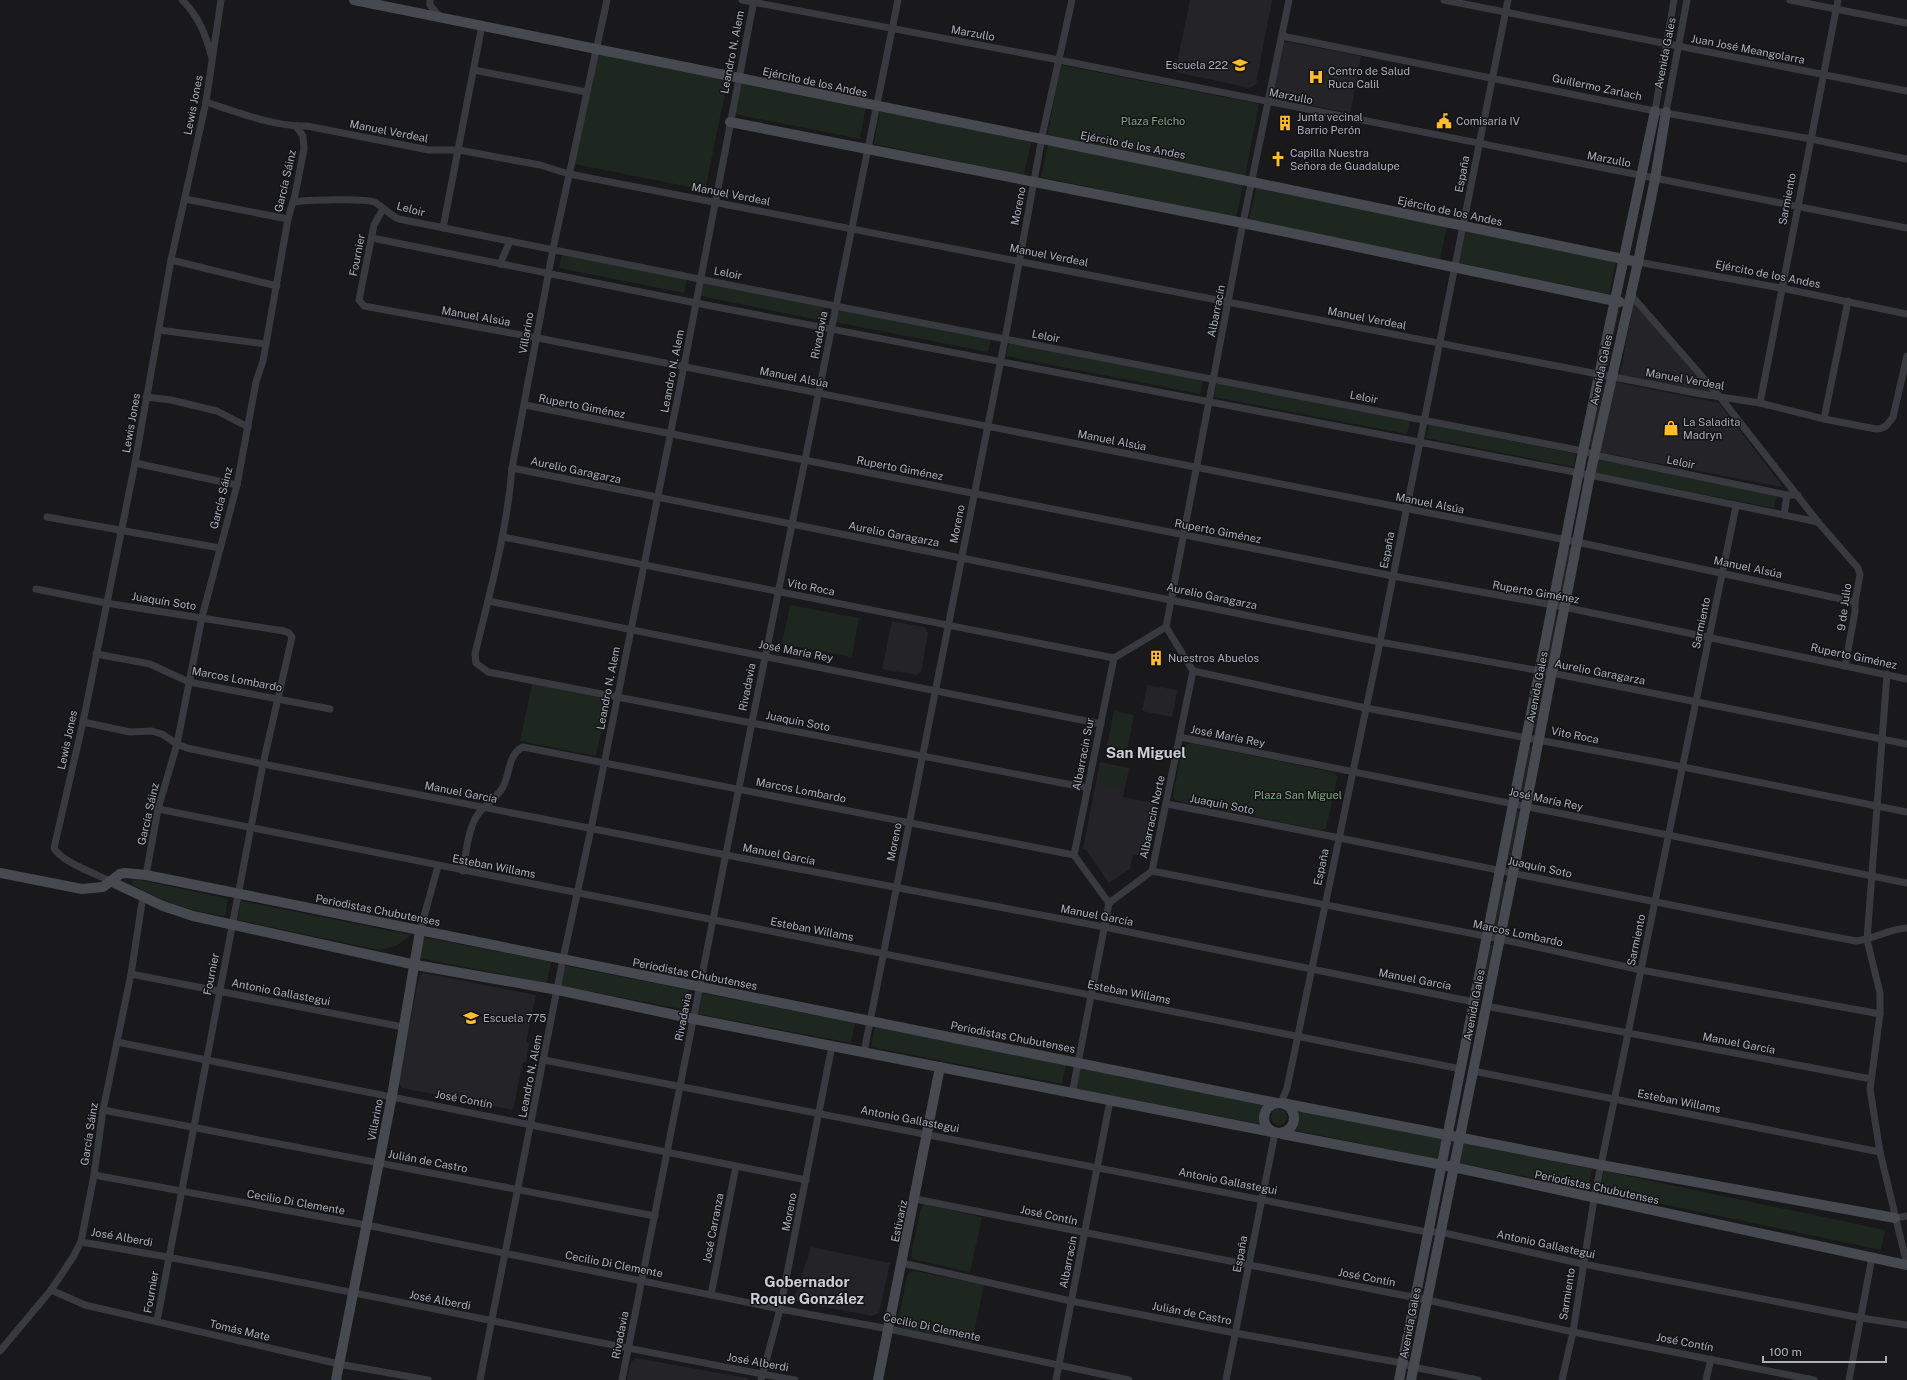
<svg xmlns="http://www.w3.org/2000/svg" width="1907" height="1380" viewBox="0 0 1907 1380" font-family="'Public Sans',sans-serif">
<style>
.built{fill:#242428}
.green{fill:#1e271f}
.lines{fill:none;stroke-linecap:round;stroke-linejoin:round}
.street{stroke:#393a40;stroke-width:7}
.secondary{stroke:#474951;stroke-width:10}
.labels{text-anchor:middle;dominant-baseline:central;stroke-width:3;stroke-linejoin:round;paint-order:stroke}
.street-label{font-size:11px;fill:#aaafbc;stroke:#141316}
.poi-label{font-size:11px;fill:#aaafbc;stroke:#141316;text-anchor:start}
.park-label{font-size:11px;fill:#80a883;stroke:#141316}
.district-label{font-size:15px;font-weight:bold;fill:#cbced7;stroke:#141316}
</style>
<rect width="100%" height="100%" fill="#19181b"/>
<g class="built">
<polygon points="1190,0 1272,0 1256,84 1250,88 1175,72"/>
<polygon points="1283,41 1361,56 1350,113 1272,98"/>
<polygon points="1635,296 1718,395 1620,375"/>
<polygon points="1614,382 1719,403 1783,487 1599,452"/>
<polygon points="892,621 924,627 928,633 921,672 917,675 882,669"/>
<polygon points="1147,685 1177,690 1172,717 1142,711"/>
<polygon points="1100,762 1129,768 1123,797 1156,803 1145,856 1133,854 1130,869 1109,883 1086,850 1083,849"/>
<polygon points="423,973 536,995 526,1042 529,1043 526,1062 523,1062 513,1110 402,1088 398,1082 419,977"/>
<polygon points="811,1247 890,1263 879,1313 872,1316 793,1301"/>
<polygon points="636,1358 747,1378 748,1380 627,1380 631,1362"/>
</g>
<g class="green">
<polygon points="597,52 728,79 705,190 574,164"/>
<polygon points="1061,65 1259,104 1245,176 1047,137"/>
<polygon points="740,81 866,106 860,139 734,114"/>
<polygon points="880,111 1031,142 1024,175 874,144"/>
<polygon points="1048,144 1243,185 1236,217 1041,177"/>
<polygon points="1256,188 1447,226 1440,259 1249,220"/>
<polygon points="1466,231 1616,261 1609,294 1459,263"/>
<polygon points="562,255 687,279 684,293 559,268"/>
<polygon points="703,282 825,307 822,321 701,296"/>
<polygon points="1617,306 1620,307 1608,366 1605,365"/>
<polygon points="838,309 991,339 988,352 835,322"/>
<polygon points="1009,343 1203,380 1200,394 1006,356"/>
<polygon points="1602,381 1605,382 1592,447 1589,446"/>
<polygon points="1217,383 1410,421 1407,434 1214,397"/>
<polygon points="1429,424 1576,454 1574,467 1426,438"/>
<polygon points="1597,459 1777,495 1774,508 1595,473"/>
<polygon points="1568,547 1572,548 1562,599 1558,599"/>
<polygon points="790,605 859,618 852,657 782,644"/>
<polygon points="1556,614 1559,614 1549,666 1545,665"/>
<polygon points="1543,678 1546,679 1536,731 1533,730"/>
<polygon points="532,684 608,699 596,756 520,741"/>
<polygon points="1114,711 1134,715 1127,750 1107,746"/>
<polygon points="1191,743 1332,772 1336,774 1337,778 1326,829 1321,830 1178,801 1174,799 1173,794 1182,750 1185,745"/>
<polygon points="1529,747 1532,747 1522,799 1518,798"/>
<polygon points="1102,765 1126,770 1123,788 1098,784"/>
<polygon points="1516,811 1520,812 1509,863 1506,863"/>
<path d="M131 878 228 899 225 916C193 912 161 901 133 885Z"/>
<polygon points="1502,881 1506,882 1496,929 1493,928"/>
<polygon points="241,901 411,935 396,946 379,950 238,920"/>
<polygon points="423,937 551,962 547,983 419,958"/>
<polygon points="1489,945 1493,945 1483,993 1480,992"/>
<polygon points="562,965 690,990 686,1010 558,985"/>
<polygon points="702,993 855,1023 851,1043 698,1014"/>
<polygon points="875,1027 1066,1064 1062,1084 871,1047"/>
<polygon points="1080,1068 1265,1104 1260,1114 1261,1124 1076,1089"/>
<circle cx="1279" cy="1117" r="8"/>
<polygon points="1297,1110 1442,1139 1437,1159 1294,1130 1298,1121"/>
<polygon points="1463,1143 1592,1169 1588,1189 1459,1163"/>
<polygon points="1604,1171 1885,1230 1881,1250 1600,1191"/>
<polygon points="926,1205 982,1217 970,1272 912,1259 911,1255 920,1211 922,1206"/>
<polygon points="914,1271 984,1285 972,1343 904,1329 900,1326 898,1322 907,1276 910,1272"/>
</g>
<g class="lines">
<g class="street">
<path d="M182 0C199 16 206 36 212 58"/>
<polyline points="430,0 430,5 440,17"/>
<path d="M607 0 553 249 512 468C507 531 490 592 475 654L476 663 488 672 1088 788"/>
<polyline points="742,0 1059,60 1907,228"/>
<polyline points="1444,0 1907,91"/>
<polyline points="1790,0 1907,23"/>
<polyline points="1282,36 1655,111 1811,139 1907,159"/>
<polyline points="474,70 586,92"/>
<path d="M206 102C237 112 275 127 307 126L429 150H459L540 165 569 174 1701 394 1760 403 1824 419 1876 429C1885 429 1888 424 1893 417L1907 356"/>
<polyline points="1655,111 1674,0"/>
<polyline points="1666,112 1687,0"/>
<polyline points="185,199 288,219"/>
<path d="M293 202C306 200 363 198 374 202 383 206 389 215 399 219L835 306 1583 451 1595 455 1787 495H1798"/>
<polyline points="383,209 374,225 359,300 364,306 538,338 1577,542 1855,602"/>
<polyline points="443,228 482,25"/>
<polyline points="372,238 696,303 1590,475 1818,522"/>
<polyline points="171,260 277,286"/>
<polyline points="1638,262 1781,288 1907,314"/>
<polyline points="500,264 510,241"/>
<polyline points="1631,295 1720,397 1818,522 1858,568 1860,575 1855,602 1855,612 1845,666"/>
<polyline points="159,330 266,344"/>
<polyline points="146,397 171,400 217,411 248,427"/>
<polyline points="1760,403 1838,0"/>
<polyline points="525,405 1393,576 1564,607 1907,679"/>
<polyline points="1824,419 1848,301"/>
<polyline points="135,463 237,485"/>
<polyline points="512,468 1380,642 1552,673 1907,744"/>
<polyline points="1784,515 1787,495"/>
<polyline points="47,517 220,548"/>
<polyline points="503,537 1114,658"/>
<polyline points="36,589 106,603 284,631 289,633 292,637 263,764 157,1321"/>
<polyline points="488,601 1101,724"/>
<polyline points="1166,627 1243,223 1289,0"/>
<polyline points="96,654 150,664 189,682 330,709"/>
<polyline points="1193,671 1366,708 1683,767 1907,812"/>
<polyline points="1887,674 1867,940 1880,993 1880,1014 1870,1089 1880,1152 1907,1265"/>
<polyline points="83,722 130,732 152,731 162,734 177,744 187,748 263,764 726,855 1104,927 1474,1002"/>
<polyline points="1180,737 1907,883"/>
<path d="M1167 804C1397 848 1626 898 1856 941 1874 939 1889 929 1907 928"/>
<polyline points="158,809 1461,1069"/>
<path d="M463 871C466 854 467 835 475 819 481 806 496 800 503 787 510 774 508 754 523 747L1074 855"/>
<polyline points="1152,871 1500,939 1641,970 1880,1014"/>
<polyline points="146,875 158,809 177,744 202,617 237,485 256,382 263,361 288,219 295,195 304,149 303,136 296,126"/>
<path d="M110 881C96 874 60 861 54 848L83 722 135 463 171 260 206 102 221 0"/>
<polyline points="1109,903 1074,855 1114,658 1166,627"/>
<polyline points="1109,903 1152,871 1193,671 1166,627"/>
<polyline points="420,931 438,866"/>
<polyline points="131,974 403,1027"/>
<polyline points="1486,1006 1871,1079"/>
<polyline points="117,1042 806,1180"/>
<polyline points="864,1052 1005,339 1043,132 1072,0"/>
<polyline points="544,1060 1427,1232 1440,1232 1583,1264 1861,1318 1907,1325"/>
<polyline points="1473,1071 1880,1152"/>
<polyline points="1072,1094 1109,903"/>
<polyline points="1281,1103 1287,1088 1380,642 1508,0"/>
<polyline points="103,1110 655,1216"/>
<polyline points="94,1175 366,1225 780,1309 889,1329 1129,1380"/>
<polyline points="915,1199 1427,1300 1573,1332 1814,1380"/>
<polyline points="1895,1218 1907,1216"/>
<path d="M81 1242C320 1282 557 1337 795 1380"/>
<polyline points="902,1263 1071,1301 1235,1333 1402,1363 1413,1367 1478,1380"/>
<polyline points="51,1290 85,1305 339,1364 428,1380"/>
<polyline points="711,1295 736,1166"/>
<polyline points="0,1351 51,1290 73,1257 81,1242 94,1175 103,1110 131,974 143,896"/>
<polyline points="480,1380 563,959 591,829 684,366 754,0"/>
<polyline points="622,1380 752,722 898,0"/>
<polyline points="761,1380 780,1309 832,1046"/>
<polyline points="1056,1380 1110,1101"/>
<polyline points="1226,1380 1275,1133"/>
<polyline points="1562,1380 1573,1332 1594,1199 1736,506"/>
<polyline points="1706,1380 1711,1359"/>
<polyline points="1849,1380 1872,1257"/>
</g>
<g class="secondary">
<polyline points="354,0 1146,160 1638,262"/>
<polyline points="730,122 1243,223 1620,302"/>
<polyline points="0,873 82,889 103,887 120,874 125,873 146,875 1277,1103"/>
<polyline points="110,881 163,906 193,916 416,965 558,990 694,1019 1272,1132"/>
<circle cx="1279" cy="1118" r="15"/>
<polyline points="1282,1103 1601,1165 1895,1218"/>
<polyline points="1282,1134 1453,1167 1907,1265"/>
<polyline points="336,1380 392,1096 420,931"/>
<polyline points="878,1380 940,1067"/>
<polyline points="1399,1380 1583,451 1655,111"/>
<polyline points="1411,1380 1513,873 1590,475 1638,262 1655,179 1666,112"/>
</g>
</g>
<defs>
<g id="school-bare" transform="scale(1.2)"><path d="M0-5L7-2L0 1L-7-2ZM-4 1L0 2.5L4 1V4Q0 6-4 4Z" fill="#ffbc2d" stroke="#141316" stroke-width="2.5" paint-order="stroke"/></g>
<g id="hospital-bare" transform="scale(1.2)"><path d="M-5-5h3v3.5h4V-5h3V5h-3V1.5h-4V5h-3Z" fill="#ffbc2d" stroke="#141316" stroke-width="2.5" paint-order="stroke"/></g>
<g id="civic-bare" transform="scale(1.2)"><path d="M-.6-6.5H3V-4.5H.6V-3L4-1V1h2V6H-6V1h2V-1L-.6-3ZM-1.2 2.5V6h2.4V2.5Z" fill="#ffbc2d" stroke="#141316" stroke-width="2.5" paint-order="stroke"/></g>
<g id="building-bare" transform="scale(1.2)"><path d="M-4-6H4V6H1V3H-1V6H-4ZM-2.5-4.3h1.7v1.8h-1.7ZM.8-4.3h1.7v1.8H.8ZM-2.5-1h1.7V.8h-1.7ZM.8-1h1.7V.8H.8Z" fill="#ffbc2d" stroke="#141316" stroke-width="2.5" paint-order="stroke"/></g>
<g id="church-bare" transform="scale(1.2)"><path d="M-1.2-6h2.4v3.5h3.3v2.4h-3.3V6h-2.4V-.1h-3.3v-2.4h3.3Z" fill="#ffbc2d" stroke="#141316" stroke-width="2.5" paint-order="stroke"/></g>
<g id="shop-bare" transform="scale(1.2)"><path d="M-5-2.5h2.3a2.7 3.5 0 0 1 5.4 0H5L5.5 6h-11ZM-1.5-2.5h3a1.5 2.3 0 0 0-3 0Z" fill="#ffbc2d" stroke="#141316" stroke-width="2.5" paint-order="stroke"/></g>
</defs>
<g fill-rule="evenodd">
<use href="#school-bare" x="1240" y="65"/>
<use href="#hospital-bare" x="1316" y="77"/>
<use href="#civic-bare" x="1444" y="121"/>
<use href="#building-bare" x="1285" y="123"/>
<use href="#church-bare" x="1278" y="159"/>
<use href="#shop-bare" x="1671" y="428"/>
<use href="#building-bare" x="1156" y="658"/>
<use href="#school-bare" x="471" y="1018"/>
</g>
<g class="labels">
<g class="street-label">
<text transform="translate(973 33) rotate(10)">Marzullo</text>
<text transform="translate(1748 49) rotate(11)">Juan José Meangolarra</text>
<text transform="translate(732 52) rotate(-79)">Leandro N. Alem</text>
<text transform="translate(1665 53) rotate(-79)">Avenida Gales</text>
<text transform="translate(815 82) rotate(12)">Ejército de los Andes</text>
<text transform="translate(1597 87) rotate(12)">Guillermo Zarlach</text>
<text transform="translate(1291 96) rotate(11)">Marzullo</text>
<text transform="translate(193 105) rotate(-79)">Lewis Jones</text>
<text transform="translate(389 131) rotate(11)">Manuel Verdeal</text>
<text transform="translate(1133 145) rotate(11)">Ejército de los Andes</text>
<text transform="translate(1609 159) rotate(11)">Marzullo</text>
<text transform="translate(1462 174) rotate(-79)">España</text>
<text transform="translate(285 181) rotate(-77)">García Sáinz</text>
<text transform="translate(731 194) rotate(11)">Manuel Verdeal</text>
<text transform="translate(1787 199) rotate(-79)">Sarmiento</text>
<text transform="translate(1018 206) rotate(-79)">Moreno</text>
<text transform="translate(411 209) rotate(15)">Leloir</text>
<text transform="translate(1450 211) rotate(12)">Ejército de los Andes</text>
<text transform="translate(357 255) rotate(-79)">Fournier</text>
<text transform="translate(1049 255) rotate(11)">Manuel Verdeal</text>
<text transform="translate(728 273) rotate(11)">Leloir</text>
<text transform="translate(1768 274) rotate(11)">Ejército de los Andes</text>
<text transform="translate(1216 311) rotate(-79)">Albarracín</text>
<text transform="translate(476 316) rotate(10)">Manuel Alsúa</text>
<text transform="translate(1367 318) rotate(11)">Manuel Verdeal</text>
<text transform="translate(526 333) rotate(-80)">Villarino</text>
<text transform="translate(819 335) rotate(-79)">Rivadavia</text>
<text transform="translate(1046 336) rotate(11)">Leloir</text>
<text transform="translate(1601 370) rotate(-78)">Avenida Gales</text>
<text transform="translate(672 371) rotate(-79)">Leandro N. Alem</text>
<text transform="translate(794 377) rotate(11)">Manuel Alsúa</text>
<text transform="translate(1685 379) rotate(10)">Manuel Verdeal</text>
<text transform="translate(1364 397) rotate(11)">Leloir</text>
<text transform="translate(582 406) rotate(11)">Ruperto Giménez</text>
<text transform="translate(131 423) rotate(-80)">Lewis Jones</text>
<text transform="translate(1112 440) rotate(11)">Manuel Alsúa</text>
<text transform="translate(1681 462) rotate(12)">Leloir</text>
<text transform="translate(900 468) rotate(11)">Ruperto Giménez</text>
<text transform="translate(576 470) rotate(12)">Aurelio Garagarza</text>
<text transform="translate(221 498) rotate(-76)">García Sáinz</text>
<text transform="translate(1430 503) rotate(11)">Manuel Alsúa</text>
<text transform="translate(957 524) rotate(-79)">Moreno</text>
<text transform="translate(1218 531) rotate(11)">Ruperto Giménez</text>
<text transform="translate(894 534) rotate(11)">Aurelio Garagarza</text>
<text transform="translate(1387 550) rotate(-79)">España</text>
<text transform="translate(1748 567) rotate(12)">Manuel Alsúa</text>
<text transform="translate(811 587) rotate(11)">Vito Roca</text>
<text transform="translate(1536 592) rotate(10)">Ruperto Giménez</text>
<text transform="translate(1212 596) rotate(12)">Aurelio Garagarza</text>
<text transform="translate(164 601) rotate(9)">Juaquín Soto</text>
<text transform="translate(1844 607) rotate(-82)">9 de Julio</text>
<text transform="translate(1701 623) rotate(-78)">Sarmiento</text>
<text transform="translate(796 651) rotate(11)">José María Rey</text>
<text transform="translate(1854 656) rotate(12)">Ruperto Giménez</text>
<text transform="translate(1600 672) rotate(11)">Aurelio Garagarza</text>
<text transform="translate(237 679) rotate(11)">Marcos Lombardo</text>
<text transform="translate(747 687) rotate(-79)">Rivadavia</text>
<text transform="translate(1537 687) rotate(-79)">Avenida Gales</text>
<text transform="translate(608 688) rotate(-79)">Leandro N. Alem</text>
<text transform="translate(798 721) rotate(11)">Juaquín Soto</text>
<text transform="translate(1575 735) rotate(11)">Vito Roca</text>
<text transform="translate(1228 736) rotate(11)">José María Rey</text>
<text transform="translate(67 740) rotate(-78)">Lewis Jones</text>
<text transform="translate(1083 754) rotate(-79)">Albarracín Sur</text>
<text transform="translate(801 790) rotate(11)">Marcos Lombardo</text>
<text transform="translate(461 792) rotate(11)">Manuel García</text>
<text transform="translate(1546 799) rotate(12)">José María Rey</text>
<text transform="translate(1222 804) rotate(11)">Juaquín Soto</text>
<text transform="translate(148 814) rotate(-77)">García Sáinz</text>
<text transform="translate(1152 817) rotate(-78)">Albarracín Norte</text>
<text transform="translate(894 842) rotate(-79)">Moreno</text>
<text transform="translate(779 854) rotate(11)">Manuel García</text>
<text transform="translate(494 866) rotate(11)">Esteban Willams</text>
<text transform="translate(1321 867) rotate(-78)">España</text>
<text transform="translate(1540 867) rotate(12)">Juaquín Soto</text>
<text transform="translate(378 910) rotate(11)">Periodistas Chubutenses</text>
<text transform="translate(1097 915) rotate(11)">Manuel García</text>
<text transform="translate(812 929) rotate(11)">Esteban Willams</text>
<text transform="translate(1518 933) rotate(12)">Marcos Lombardo</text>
<text transform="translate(1636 940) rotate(-78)">Sarmiento</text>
<text transform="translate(211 974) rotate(-79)">Fournier</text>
<text transform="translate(695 974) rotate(11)">Periodistas Chubutenses</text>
<text transform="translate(1415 979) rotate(11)">Manuel García</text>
<text transform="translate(281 992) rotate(11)">Antonio Gallastegui</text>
<text transform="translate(1129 992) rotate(11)">Esteban Willams</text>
<text transform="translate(1474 1005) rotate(-79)">Avenida Gales</text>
<text transform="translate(683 1017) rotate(-79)">Rivadavia</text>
<text transform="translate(1013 1037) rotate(11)">Periodistas Chubutenses</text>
<text transform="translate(1739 1043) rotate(11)">Manuel García</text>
<text transform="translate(530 1076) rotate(-79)">Leandro N. Alem</text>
<text transform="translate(464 1099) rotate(11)">José Contín</text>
<text transform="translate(1679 1101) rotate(11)">Esteban Willams</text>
<text transform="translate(910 1119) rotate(11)">Antonio Gallastegui</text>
<text transform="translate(375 1120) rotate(-79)">Villarino</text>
<text transform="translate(89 1134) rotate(-81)">García Sáinz</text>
<text transform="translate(428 1161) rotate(11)">Julián de Castro</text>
<text transform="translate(1228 1181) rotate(11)">Antonio Gallastegui</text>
<text transform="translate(1597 1187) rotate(12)">Periodistas Chubutenses</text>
<text transform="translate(296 1202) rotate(10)">Cecilio Di Clemente</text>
<text transform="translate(789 1212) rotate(-79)">Moreno</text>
<text transform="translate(1049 1215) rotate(12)">José Contín</text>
<text transform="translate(899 1221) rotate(-78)">Estivariz</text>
<text transform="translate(713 1228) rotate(-79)">José Carranza</text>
<text transform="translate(122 1237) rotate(10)">José Alberdi</text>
<text transform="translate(1546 1244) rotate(12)">Antonio Gallastegui</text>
<text transform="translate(1240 1254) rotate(-79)">España</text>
<text transform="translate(1068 1262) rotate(-79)">Albarracín</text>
<text transform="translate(614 1264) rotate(11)">Cecilio Di Clemente</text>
<text transform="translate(1367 1277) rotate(11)">José Contín</text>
<text transform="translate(151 1292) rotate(-80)">Fournier</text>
<text transform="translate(1567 1294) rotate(-81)">Sarmiento</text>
<text transform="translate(440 1300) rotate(11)">José Alberdi</text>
<text transform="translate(1192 1313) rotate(11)">Julián de Castro</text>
<text transform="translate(1410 1323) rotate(-79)">Avenida Gales</text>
<text transform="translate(932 1327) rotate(12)">Cecilio Di Clemente</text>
<text transform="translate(240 1330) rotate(13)">Tomás Mate</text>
<text transform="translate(620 1335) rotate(-79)">Rivadavia</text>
<text transform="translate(1685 1342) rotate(11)">José Contín</text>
<text transform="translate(758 1362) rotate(10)">José Alberdi</text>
</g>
<g class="poi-label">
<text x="1228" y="65" text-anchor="end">Escuela 222</text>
<text x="1328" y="71">Centro de Salud<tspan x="1328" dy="13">Ruca Calil</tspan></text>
<text x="1297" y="117">Junta vecinal<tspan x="1297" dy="13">Barrio Perón</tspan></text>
<text x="1456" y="121">Comisaría IV</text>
<text x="1290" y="153">Capilla Nuestra<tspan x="1290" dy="13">Señora de Guadalupe</tspan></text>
<text x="1683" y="422">La Saladita<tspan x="1683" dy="13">Madryn</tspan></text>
<text x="1168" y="658">Nuestros Abuelos</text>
<text x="483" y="1018">Escuela 775</text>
</g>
<g class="park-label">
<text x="1153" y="121">Plaza Felcho</text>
<text x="1298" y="795">Plaza San Miguel</text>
</g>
<g class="district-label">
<text x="1146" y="752">San Miguel</text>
<text x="807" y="1281">Gobernador<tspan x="807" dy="17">Roque González</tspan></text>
</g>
</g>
<path d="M1763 1356v6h123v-6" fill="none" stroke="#aaafbc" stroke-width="2"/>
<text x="1769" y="1356" font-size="12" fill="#aaafbc" stroke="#141316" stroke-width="3" paint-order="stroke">100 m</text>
</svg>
